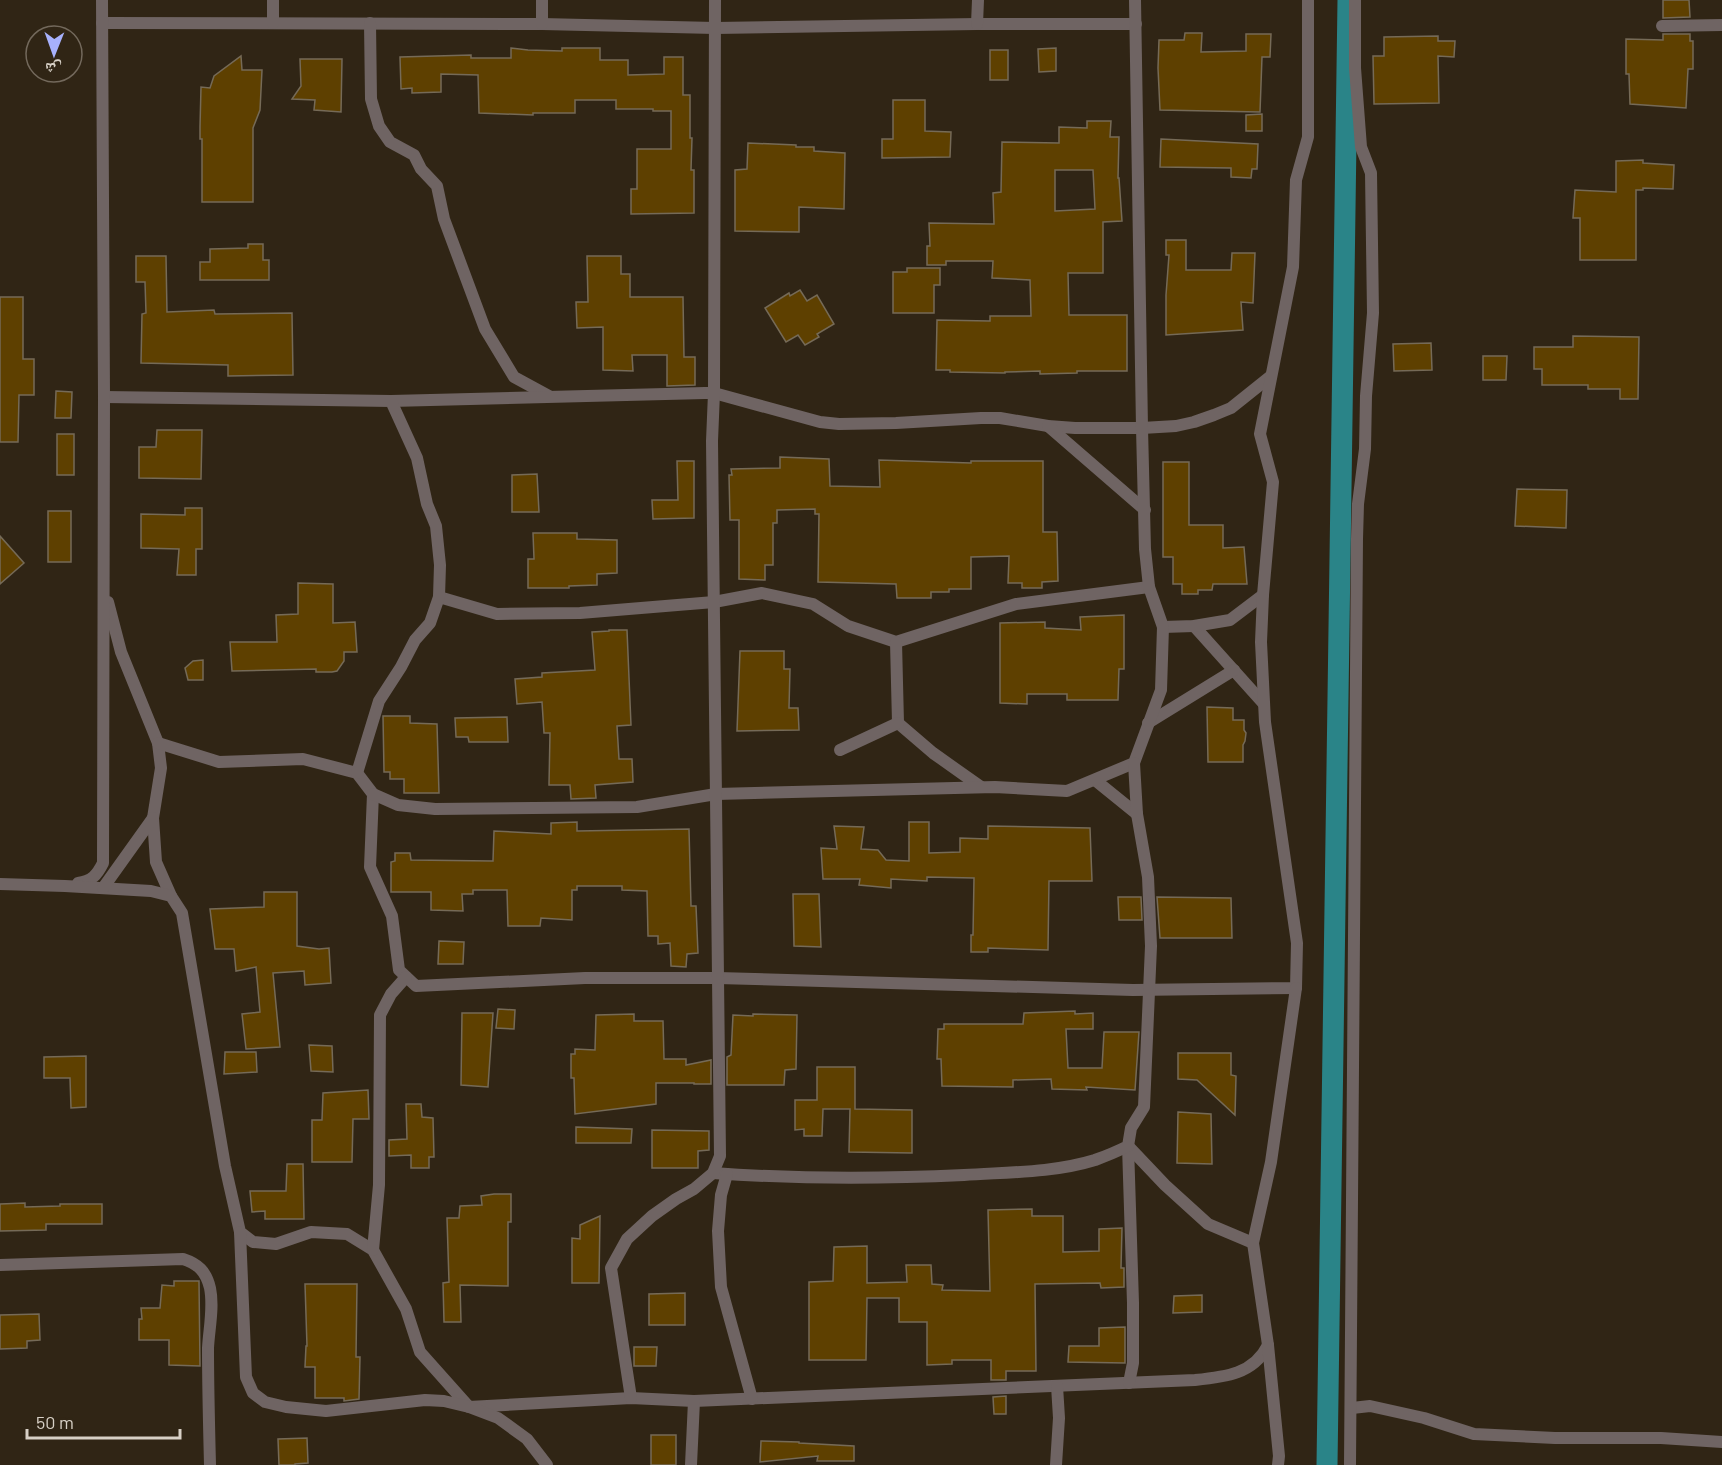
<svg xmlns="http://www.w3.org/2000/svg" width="1722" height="1465" viewBox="0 0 1722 1465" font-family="Barlow,'Noto Naskh Arabic',sans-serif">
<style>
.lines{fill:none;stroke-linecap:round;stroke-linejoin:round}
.canal{stroke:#2a8488;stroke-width:21}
.building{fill:#5e4000;stroke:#756a57;stroke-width:1.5;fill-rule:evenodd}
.street{stroke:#6f6463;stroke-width:12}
</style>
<rect width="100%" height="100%" fill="#302515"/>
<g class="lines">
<polyline class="canal" points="1327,1465 1348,0"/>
</g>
<g class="building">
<polygon points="1663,0 1689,0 1690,17 1663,18"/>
<polygon points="1185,33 1202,33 1201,52 1246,51 1246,34 1271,34 1270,57 1262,57 1260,112 1160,110 1158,68 1159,40 1184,40"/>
<polygon points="1663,34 1690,34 1690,41 1693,41 1693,69 1688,69 1686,108 1630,104 1629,74 1626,74 1626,39 1663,40"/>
<polygon points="1438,36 1438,41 1455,41 1454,57 1438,56 1439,103 1374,104 1373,56 1384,56 1384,37"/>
<polygon points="511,48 528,50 562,51 562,48 600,48 600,60 628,60 628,75 664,74 664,57 683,57 683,95 690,95 690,138 692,138 691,170 694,170 694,213 631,214 631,189 637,189 637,149 671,149 671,111 653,111 653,109 616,109 616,100 575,100 575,113 533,113 533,115 479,113 478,75 441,74 441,92 412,93 412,88 401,89 400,57 471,55 471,58 511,58"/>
<polygon points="1056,48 1056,71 1039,72 1038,49"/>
<rect x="990" y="50" width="18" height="30"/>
<polygon points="241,56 242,70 262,70 260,110 253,128 253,202 202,202 202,139 200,139 200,127 201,87 210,88 214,76"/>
<polygon points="300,59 342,59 341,112 314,110 315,100 292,99 301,86"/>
<polygon points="893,100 925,100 925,131 951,132 950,157 882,158 882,139 893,139"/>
<polygon points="1262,114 1262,131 1246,131 1246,115"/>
<path d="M1087 121H1111L1110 137H1119L1118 178H1119L1122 221 1103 222V273H1068L1069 315H1127V371H1077V373L1040 374V371L1005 372V373L950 372V370H936L937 320 990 321V316H1031L1030 280 992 278 993 261H946V265H927V246H930L929 223 994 224 993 193 1001 192 1002 142 1059 143V127L1087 128ZM1055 170H1093L1095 209 1055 211Z"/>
<polygon points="1161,139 1258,144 1257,169 1252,169 1251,178 1231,177 1231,168 1160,167"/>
<polygon points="748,143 796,145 796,147 814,147 814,151 845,153 844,209 799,207 799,232 735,231 735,170 747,169"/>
<polygon points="1643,160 1643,163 1674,165 1673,189 1643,188 1643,190 1636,190 1636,260 1580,260 1580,218 1573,218 1575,190 1616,192 1616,161"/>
<polygon points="1166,240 1186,240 1186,270 1231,270 1232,253 1255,253 1253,303 1241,302 1243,330 1166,335 1166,295 1169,255 1166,255"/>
<polygon points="248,244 263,244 263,260 269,260 269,280 200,280 200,262 210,262 210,249 248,248"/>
<polygon points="136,256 166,256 167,312 214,310 215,314 292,313 293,375 228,376 228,365 141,363 142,314 146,313 145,282 136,282"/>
<polygon points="587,256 621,256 621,274 630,274 630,297 683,297 684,357 695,357 695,385 667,386 667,355 632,355 633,371 603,370 603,327 577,328 576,302 588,302"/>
<polygon points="907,268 940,268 940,285 934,285 934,313 893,313 893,272 907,272"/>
<polygon points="800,290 807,301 817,295 834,324 817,334 819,337 805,345 798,335 786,342 765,308 789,293 790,296"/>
<polygon points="0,297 23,297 23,359 34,359 34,395 19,395 18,442 0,442"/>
<polygon points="1573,336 1639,337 1638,399 1620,399 1620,389 1588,389 1588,385 1542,385 1542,369 1534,369 1534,347 1573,347"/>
<polygon points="1431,343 1432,370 1394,371 1393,344"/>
<polygon points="1483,356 1507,356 1506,380 1483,380"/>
<polygon points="56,391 72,392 71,418 55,418"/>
<polygon points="157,430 202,430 201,479 139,478 139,447 156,447"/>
<rect x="57" y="434" width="17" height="41"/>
<polygon points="780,457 829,459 830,486 880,487 879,460 971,463 971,461 1043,461 1043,532 1057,532 1058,581 1042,582 1042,588 1022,588 1022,583 1008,583 1009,556 971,557 971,589 949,589 949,592 931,592 931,598 897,598 896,584 818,582 819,514 815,514 815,509 777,510 777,523 773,523 773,565 765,565 765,580 739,579 739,520 730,520 729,475 732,475 731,469 780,468"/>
<polygon points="677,461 694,461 694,518 653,519 652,500 678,500"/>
<polygon points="1163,462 1189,462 1189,525 1223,525 1223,548 1244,547 1247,584 1213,584 1212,590 1198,590 1198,594 1182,594 1182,584 1173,584 1173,557 1163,557"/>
<polygon points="537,474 539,512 512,512 512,475"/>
<polygon points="1517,489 1567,490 1566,528 1515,526"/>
<polygon points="185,508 202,508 202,549 196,549 196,575 177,575 179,549 141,548 141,514 185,515"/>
<rect x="48" y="511" width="23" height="51"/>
<polygon points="533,533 577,533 577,539 617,540 617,573 597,574 597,585 569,586 569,588 528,588 528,559 534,559"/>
<polygon points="0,536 24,563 0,584"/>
<polygon points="298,583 333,584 333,623 355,622 357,652 344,652 344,661 337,671 332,672 316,672 316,669 232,671 230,642 277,642 276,615 298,614"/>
<polygon points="1124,615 1124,669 1119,669 1118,700 1067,700 1067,694 1027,694 1027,704 1000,703 1000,623 1045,622 1045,628 1081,630 1080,617"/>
<polygon points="609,630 627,630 631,725 617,726 619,759 632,759 633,782 595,785 596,798 571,799 570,785 549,785 550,733 544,733 542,702 517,704 515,679 542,677 542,673 595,670 592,632 609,631"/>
<polygon points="740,651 784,651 784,669 790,669 789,708 798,708 799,730 737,731"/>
<polygon points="203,660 203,680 188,680 185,668 193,661"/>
<polygon points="1207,707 1233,708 1233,720 1244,720 1244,730 1246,733 1245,741 1243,745 1243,762 1208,762"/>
<polygon points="383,716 410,716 410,723 437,724 439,793 404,793 404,779 390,779 390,772 384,772"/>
<polygon points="507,717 508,742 469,742 468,737 456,737 455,718"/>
<polygon points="577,822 577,831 689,829 691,906 696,906 698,953 687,954 686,967 671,966 670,943 658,944 658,936 648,936 647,891 622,890 622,886 577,886 577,890 572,890 572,920 541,918 540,926 508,926 507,890 473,890 473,894 462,894 463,911 431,910 431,892 391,892 391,862 395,861 395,853 410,853 411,860 493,861 494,831 551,834 551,823"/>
<polygon points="909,822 929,822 929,853 960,852 960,838 988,839 988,826 1090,828 1092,881 1049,881 1048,950 988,948 988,952 971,952 971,935 973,935 974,878 927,877 927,881 891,879 891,888 859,885 860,879 823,879 821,848 837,849 834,826 864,827 861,849 878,850 886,860 909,861"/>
<polygon points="264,892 297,892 297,946 319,949 329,948 331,983 305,985 304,971 273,973 280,1047 246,1049 242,1014 260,1012 256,967 236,971 234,949 215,949 210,909 264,907"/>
<polygon points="793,894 819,894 821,947 794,946"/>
<polygon points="1118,897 1141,897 1142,920 1119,920"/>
<polygon points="1157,897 1231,898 1232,938 1160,938"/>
<polygon points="439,941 464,942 463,964 438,964"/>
<polygon points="498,1009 515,1010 514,1029 496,1028"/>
<polygon points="1075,1011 1075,1014 1093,1013 1093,1029 1066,1029 1068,1068 1102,1068 1104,1032 1139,1032 1135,1090 1086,1087 1087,1090 1052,1089 1051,1079 1013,1080 1013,1087 942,1086 941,1059 937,1059 938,1029 944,1029 944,1024 1023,1024 1024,1013"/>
<polygon points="462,1013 493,1013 488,1087 461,1085"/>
<polygon points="634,1014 634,1021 663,1021 664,1059 686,1059 686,1065 711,1060 711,1084 694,1084 694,1083 656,1083 656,1104 575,1114 574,1078 571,1078 571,1054 575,1054 575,1049 595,1050 596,1015"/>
<polygon points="753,1014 797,1015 796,1069 785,1070 784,1085 727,1085 727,1057 731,1055 733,1015 753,1016"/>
<polygon points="309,1045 332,1046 333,1072 311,1071"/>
<polygon points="225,1052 256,1052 257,1072 224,1074"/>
<polygon points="1178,1053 1231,1053 1231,1075 1236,1076 1235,1115 1197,1080 1178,1079"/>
<polygon points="86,1056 86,1107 71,1108 70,1078 44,1078 44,1057"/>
<polygon points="817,1067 855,1067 855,1109 912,1110 912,1153 849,1152 850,1109 823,1109 822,1136 804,1136 804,1129 795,1130 795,1100 817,1100"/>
<polygon points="368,1090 369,1119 353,1119 352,1162 312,1162 312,1120 322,1120 323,1093"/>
<polygon points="406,1104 421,1104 422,1117 433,1118 434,1157 429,1157 429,1168 411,1168 411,1155 389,1156 389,1140 407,1139"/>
<polygon points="1178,1112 1211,1114 1212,1164 1177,1163"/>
<polygon points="576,1127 632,1129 631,1143 576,1143"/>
<polygon points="652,1130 709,1131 709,1150 698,1151 698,1168 652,1168"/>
<polygon points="287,1164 303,1164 304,1219 265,1219 265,1211 252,1212 250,1191 286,1191"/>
<polygon points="494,1194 511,1194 511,1222 508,1222 508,1286 460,1285 461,1322 444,1322 443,1283 449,1282 447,1218 459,1218 460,1206 482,1205 481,1196"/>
<polygon points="25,1203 25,1207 60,1206 60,1204 102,1204 102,1224 46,1224 46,1230 0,1231 0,1204"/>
<polygon points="1032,1209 1032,1216 1063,1216 1063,1252 1099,1251 1099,1229 1122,1228 1121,1268 1124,1268 1124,1287 1101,1288 1100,1283 1035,1284 1036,1371 1006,1371 1006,1380 991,1380 991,1360 952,1360 952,1364 927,1365 927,1322 899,1322 899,1298 867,1298 866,1360 809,1360 809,1282 833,1281 834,1247 867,1246 867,1283 907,1282 906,1265 931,1265 932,1284 943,1285 942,1290 990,1291 988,1210"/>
<polygon points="600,1216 599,1283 572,1283 572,1238 580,1239 580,1225"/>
<polygon points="174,1281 199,1281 200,1366 169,1365 169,1340 139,1340 139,1319 142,1319 141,1308 160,1308 162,1285 174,1286"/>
<polygon points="305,1284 357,1284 356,1357 360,1357 359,1399 344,1401 344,1398 315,1398 315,1367 305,1367 306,1346 307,1346"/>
<polygon points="685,1293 685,1325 649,1325 649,1294"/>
<polygon points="1202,1295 1202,1312 1173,1313 1174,1296"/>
<polygon points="39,1314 40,1340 27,1341 27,1348 0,1349 0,1315"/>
<polygon points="1125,1327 1125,1363 1068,1362 1069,1346 1099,1346 1099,1328"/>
<polygon points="634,1347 657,1347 656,1366 634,1366"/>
<polygon points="1006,1396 1006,1414 994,1414 993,1397"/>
<rect x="651" y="1435" width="25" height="30"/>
<polygon points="307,1438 308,1463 295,1464 295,1465 279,1465 278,1439"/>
<polygon points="761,1441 799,1442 799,1443 854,1446 854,1461 817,1461 818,1456 760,1462"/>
</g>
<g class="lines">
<g class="street">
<polyline points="102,23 542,24 715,28 977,24 1136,24"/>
<polyline points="273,23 273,0"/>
<polyline points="370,23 371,99 379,126 390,142 414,155 421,169 437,186 444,219 485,329 514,377 549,396"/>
<polyline points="542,24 542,0"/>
<polyline points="977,24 978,0"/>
<polyline points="1662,26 1722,25"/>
<polyline points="104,397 391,401 705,393 714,393 820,422 839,424 896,423 981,418 1000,418 1048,426 1075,428 1142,428 1176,426 1194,422 1214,415 1231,408 1271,376"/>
<polyline points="1048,426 1145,510"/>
<polyline points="439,597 497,614 580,613 714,602 762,593 813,604 848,626 896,642 1016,604 1149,587"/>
<polyline points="108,602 121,652 158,743 161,768 153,818 156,862 171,896"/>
<polyline points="1194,626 1264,704"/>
<polyline points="1163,627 1194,626 1230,620 1263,595"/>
<polyline points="896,642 898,723 933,753 981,787"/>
<polyline points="1148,723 1234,670"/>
<polyline points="158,743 219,762 303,759 357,773 373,794 370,867 392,916 399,970 416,986 585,978 718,978 1133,990 1296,988 1297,943 1265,722 1261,642 1263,595 1273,482 1260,434 1293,267 1296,180 1308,137 1308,0"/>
<polyline points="840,750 898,723"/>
<polyline points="357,773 379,701 401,667 415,640 430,623 439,597 440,565 436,526 427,504 417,458 391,401"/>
<polyline points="1095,780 1137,814"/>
<polyline points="373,794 398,805 435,809 637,807 716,794 995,787 1067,791 1134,763 1161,690 1163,627 1149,587 1145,549 1142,428 1135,0"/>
<path d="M78 883C92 881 97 875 103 863L104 397 102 0"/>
<path d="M0 884 65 886 151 891 171 896 182 913 225 1166 240 1232 253 1242 276 1244 311 1232 347 1234 373 1250 406 1309 420 1352 469 1407 631 1398 694 1401 1195 1380C1225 1377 1254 1374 1268 1345"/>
<polyline points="103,888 153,818"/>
<polyline points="1128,1146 1133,1303 1133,1363 1129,1383"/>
<polyline points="1128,1146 1165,1185 1208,1224 1253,1243"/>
<path d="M713 1173C796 1179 880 1179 964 1175 1007 1172 1053 1173 1095 1160 1106 1156 1118 1151 1128 1146L1131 1128 1144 1107 1151 946 1148 877 1137 814 1134 763"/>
<polyline points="727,1174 721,1195 718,1231 721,1287 752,1399"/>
<polyline points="240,1232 246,1377 253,1393 265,1402 286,1407 326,1411 425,1400 444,1401 469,1407 498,1418 527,1439 547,1465"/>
<polyline points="373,1250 379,1185 380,1015 391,994 406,977"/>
<path d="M0 1265 183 1259C198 1264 206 1271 210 1288 214 1307 209 1329 208 1348 208 1387 209 1426 210 1465"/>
<polyline points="631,1398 611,1268 627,1239 652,1216 676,1199 694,1189 713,1173 720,1156 712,441 714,393 715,0"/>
<polyline points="1352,1408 1370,1406 1424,1418 1474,1434 1555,1438 1661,1438 1722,1442"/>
<polyline points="691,1465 694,1401"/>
<polyline points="1056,1465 1059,1418 1057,1386"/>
<polyline points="1278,1465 1279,1456 1268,1345 1253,1243 1271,1162 1296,988"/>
<polyline points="1350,1465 1357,539 1358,504 1365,449 1366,396 1373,313 1371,173 1361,147 1355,68 1355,0"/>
</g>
</g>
<g transform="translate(54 54) rotate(181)"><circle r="28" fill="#302515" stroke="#73695c" stroke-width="1.5"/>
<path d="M0-4.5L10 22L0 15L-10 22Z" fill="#a7b1fc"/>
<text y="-9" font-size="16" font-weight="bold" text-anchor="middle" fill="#d7d0c6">ش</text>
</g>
<path d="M27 1429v9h153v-9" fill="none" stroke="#d7d0c6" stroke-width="3"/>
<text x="36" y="1429" font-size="18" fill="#d7d0c6" stroke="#302515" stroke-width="4.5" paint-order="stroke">50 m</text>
</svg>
